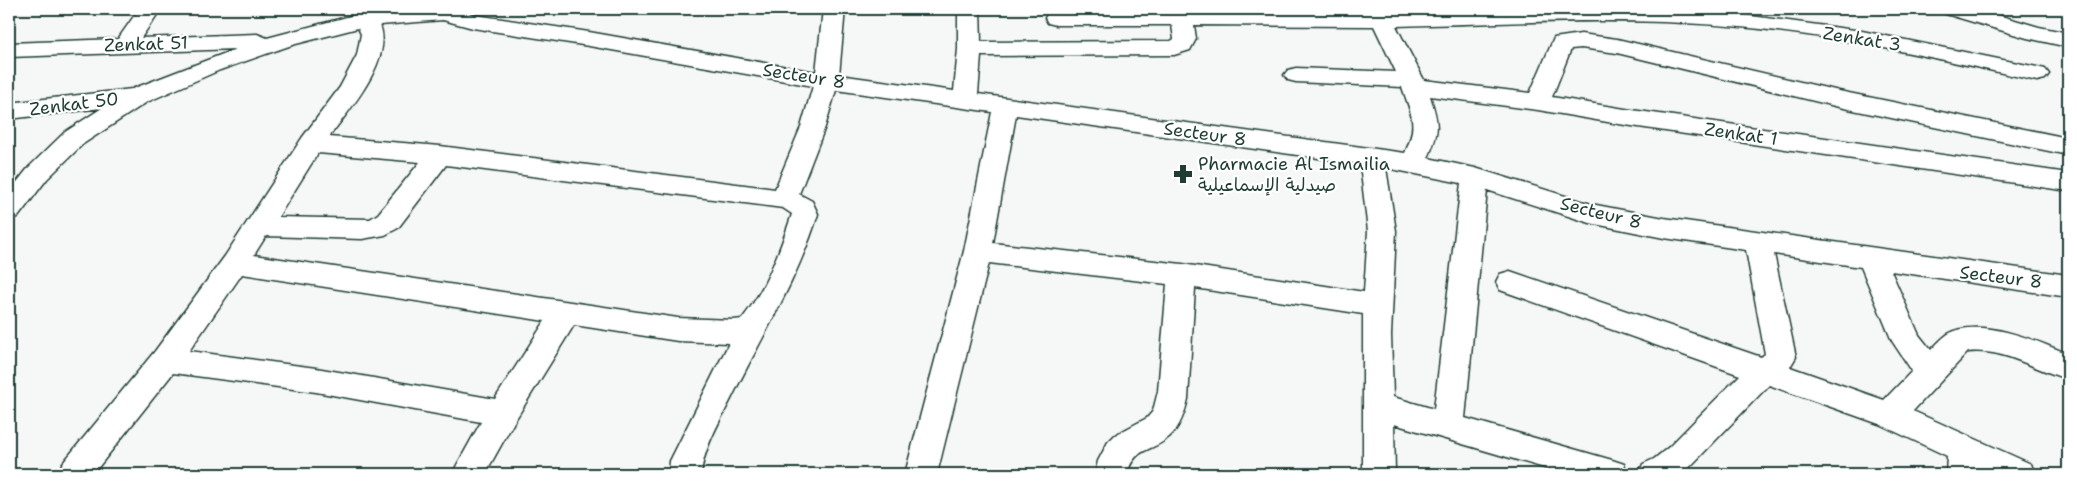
<svg xmlns="http://www.w3.org/2000/svg" width="2077" height="483" viewBox="0 0 2077 483" font-family="'Shantell Sans','Playpen Sans Arabic',sans-serif">
<style>
.lines{fill:none;stroke-linecap:round;stroke-linejoin:round}
.minor-casing{stroke:#1f3d34;stroke-width:3}
.minor{fill:#fff;fill-rule:evenodd}
.labels{text-anchor:middle;dominant-baseline:central;stroke-width:4.5;stroke-linejoin:round;paint-order:stroke}
.street-label{font-size:18px;fill:#1f3d34;stroke:#fff}
.poi-label{font-size:18px;fill:#1f3d34;stroke:#fff;text-anchor:start}
</style>
<rect width="100%" height="100%" fill="#f6f7f7"/>
<filter id="ink" filterUnits="userSpaceOnUse"><feTurbulence type="fractalNoise" baseFrequency=".02" numOctaves="2"/><feDisplacementMap in="SourceGraphic" scale="10" xChannelSelector="R" yChannelSelector="G"/><feConvolveMatrix kernelMatrix="1 2 1 2 8 2 1 2 1" color-interpolation-filters="sRGB"/></filter>
<g filter="url(#ink)">
<g class="lines">
<g class="minor-casing">
<g id="minor">
<path d="M139 9H161L141 38 257 34 267 38 366 12 412 9H454L475 15 589 32 816 72 823 9H845L839 75 954 91 958 49V9H980L981 42 1171 41 1174 39 1172 25H1056L1048 23 1045 18 1048 13 1056 11 1367 12 1366 9H1388L1390 12 1526 9H1670L1729 13 1862 31 2037 67 2045 69 2049 74 2045 79 2037 81C1921 54 1803 28 1683 23 1588 18 1492 24 1396 26L1424 80 1530 93 1554 38 1581 34 1617 39 1839 91 2068 138V155L1839 107 1617 53 1581 48 1571 49 1552 97 1625 109 2068 173V191L1625 125 1538 110 1430 96C1439 124 1440 130 1428 158L1475 168 1591 204 1664 218 2068 275V297L1891 271 1919 335 1931 350C1936 345 1942 338 1948 334 1980 316 2037 341 2068 354V379C2035 370 2004 348 1968 352L1913 411 2031 464 2035 474H1986L1979 471 1978 474H1946L1947 456 1879 424 1769 385 1683 474H1639L1643 464 1654 459 1669 447 1740 375 1500 290 1496 282 1500 274 1510 271 1761 357 1765 354 1746 250 1664 238 1590 223 1487 190 1465 418 1612 460 1624 464 1628 474H1565L1394 424 1395 474H1363V314L1195 288 1188 399C1185 412 1180 428 1169 437 1151 453 1135 446 1127 474H1095L1098 461 1108 442 1115 435 1147 418 1153 411 1158 391 1167 284 989 263 937 474H905L964 251 992 112 836 90 825 127 799 194 812 201 818 214C798 279 762 336 732 397 720 421 704 447 701 474H669L670 461 729 343 678 341 574 325 514 422 485 474H452L481 422 316 392 173 373 93 474H58L62 464 155 351 225 256 302 138 340 87 357 55 361 34 358 28 292 45 220 70 147 102 83 144 47 179 18 217 9 219V192L29 167 65 132 102 108 9 119V103L132 89 236 49 9 57V43L118 39ZM443 20 473 28 589 46 813 86 801 127 775 189 440 146 329 137C349 110 394 59 380 25ZM1194 25 1374 26 1396 72 1296 68 1288 70 1284 75 1288 80 1296 82 1402 87C1412 116 1418 124 1405 153L978 94 981 56 1174 55 1190 50 1196 39ZM1016 115 1360 164 1368 231 1364 292 1182 264 993 243ZM318 153 420 162 378 214 370 219 278 217ZM446 165 783 208 792 214C780 250 766 289 742 319L734 320 678 318 254 255 266 236 362 239 385 235 398 228ZM1386 168 1461 183 1434 409 1393 397 1391 335 1396 231ZM1774 254 1861 267 1892 341 1912 371 1884 400 1790 367 1796 357ZM242 274 545 321 495 399 316 368 189 351Z"/>
<polygon points="1943,9 1977,9 2039,27 2068,33 2068,47 2027,38 1946,14"/>
</g>
</g>
<use href="#minor" class="minor"/>
</g>
</g>
<defs>
<g id="pharmacy-bare" transform="scale(1.5)"><path d="M-2-6h4v4h4v4h-4v4h-4v-4h-4v-4h4Z" fill="#1f3d34" stroke="#fff" stroke-width="2.5" paint-order="stroke"/></g>
</defs>
<g fill-rule="evenodd">
<use href="#pharmacy-bare" x="1183" y="174"/>
</g>
<g class="labels">
<g class="street-label">
<text transform="translate(1862 39) rotate(9)">Zenkat 3</text>
<text transform="translate(146 44) rotate(-2)">Zenkat 51</text>
<text transform="translate(804 76) rotate(9)">Secteur 8</text>
<text transform="translate(74 104) rotate(-7)">Zenkat 50</text>
<text transform="translate(1205 134) rotate(8)">Secteur 8</text>
<text transform="translate(1741 134) rotate(8)">Zenkat 1</text>
<text transform="translate(1601 213) rotate(14)">Secteur 8</text>
<text transform="translate(2001 277) rotate(7)">Secteur 8</text>
</g>
<g class="poi-label">
<text x="1198" y="164">Pharmacie Al Ismailia<tspan x="1198" dy="21">صيدلية الإسماعيلية</tspan></text>
</g>
</g>
<rect width="2077" height="483" fill="none" stroke="#fff" stroke-width="30"/>
<rect x="15" y="15" width="2047" height="453" fill="none" stroke="#1f3d34" stroke-width="2" filter="url(#ink)"/>
</svg>
